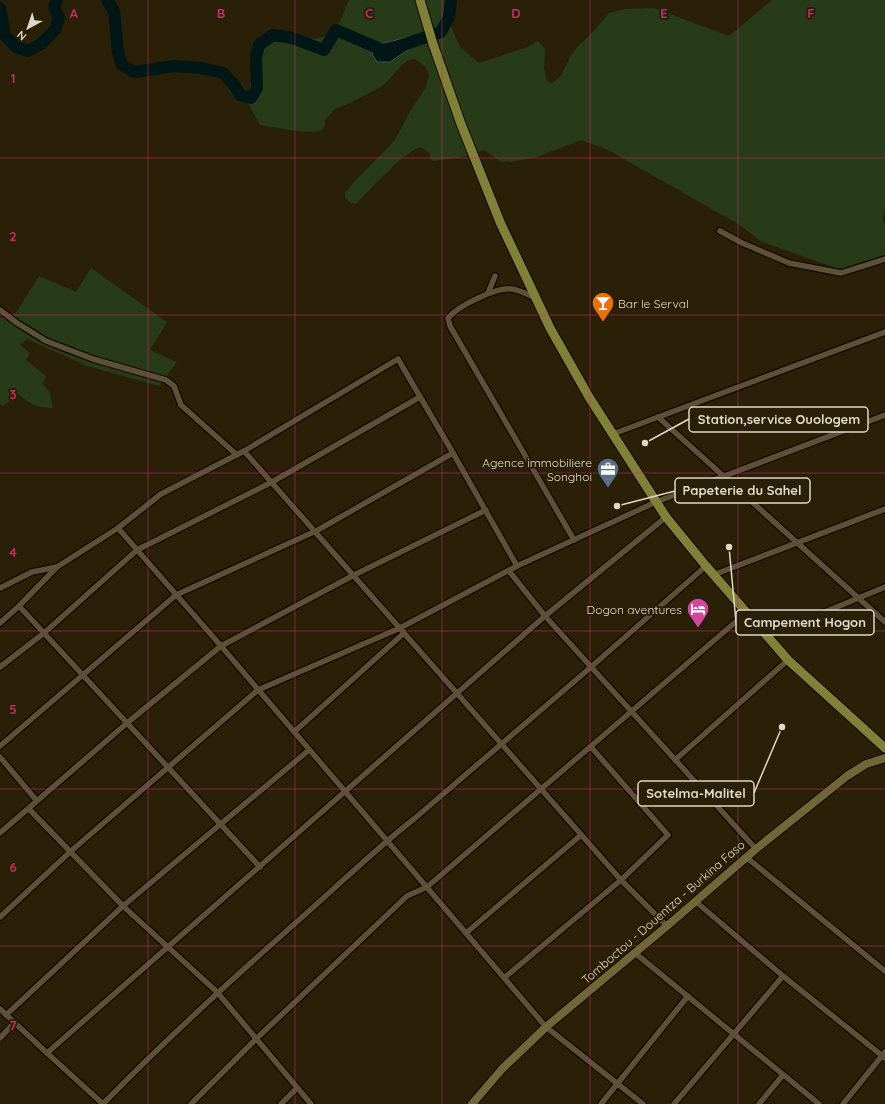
<svg xmlns="http://www.w3.org/2000/svg" width="885" height="1104" viewBox="0 0 885 1104" font-family="Quicksand,sans-serif">
<style>
.green{fill:#283b19}
.water{fill:#011616;stroke:#44504c}
.lines{fill:none;stroke-linecap:round;stroke-linejoin:round}
.river{stroke:#011616;stroke-width:12}
.street-casing{stroke:#120900;stroke-width:8}
.secondary-casing{stroke:#120900;stroke-width:10}
.primary-casing{stroke:#120900;stroke-width:11}
.street{stroke:#5c5037;stroke-width:5.5}
.secondary{stroke:#6e6838;stroke-width:8}
.primary{stroke:#808038;stroke-width:9}
.grid{fill:none;stroke:#c52b66;stroke-width:1;stroke-opacity:0.55}
.labels{text-anchor:middle;dominant-baseline:central;stroke-width:4;stroke-linejoin:round;paint-order:stroke}
.poi-label{font-size:12px;fill:#e0d9ca;stroke:#2a1f07;text-anchor:end}
.street-label{font-size:12px;fill:#e0d9ca;stroke:#2a1f07}
.grid-label{font-size:13px;text-anchor:middle;font-weight:bold;fill:#c52b66;stroke:#2a1f07;stroke-width:4;stroke-linejoin:round;paint-order:stroke}
.leader{fill:none;stroke:#e0d9ca;stroke-width:1.5}
.callout-dot{fill:#e0d9ca;stroke:#2a1f07;stroke-width:1.5}
.callout{fill:#2a1f07;stroke:#e0d9ca;stroke-width:1.5}
.callout-label{font-size:13px;text-anchor:middle;font-weight:bold;fill:#e0d9ca}
</style>
<rect width="100%" height="100%" fill="#2a1f07"/>
<g class="green">
<path d="M349 0H451L449 22 460 47 479 63 528 47 538 41 545 49 544 69 547 81 552 83 561 76 570 57 578 46 591 34 609 13 625 9 654 8 729 36 772 0H885V208L883 219 885 224V256L839 269 762 242 738 224 608 150 581 140 534 158 511 162 507 161 502 162 498 160 484 150 464 157 433 161 430 158V154L424 149 420 147C399 157 379 181 362 197L356 204 351 203 345 197V193L354 182 395 140 409 113 426 87 429 74 425 66 418 61 414 59 409 60 402 65 384 85 352 102 335 109 325 120C325 123 325 127 323 129 315 136 272 127 260 125L248 103 256 42C262 41 268 40 274 39 291 37 325 45 336 28 342 20 344 9 349 0Z"/>
<path d="M91 268 167 322 150 350 177 362 159 386 87 366 27 339 20 345 30 353 26 360 46 376 43 384 50 393 53 408C37 408 31 405 19 394L3 406 0 404V318L16 313 39 276 76 292Z"/>
</g>
<polygon class="water" points="409,37 412,47 390,62 377,62 372,54 380,44"/>
<g class="lines">
<g class="river">
<polyline points="107,0 114,11 118,52 122,65 135,72 174,66 201,68 223,73 235,86 240,95 251,98 257,88 256,57 259,45 273,35 292,38 324,50 336,30 385,51 441,32 449,17 451,0"/>
<polyline points="0,8 5,35 16,47 28,51 41,44 55,30 59,18 54,7 57,0"/>
</g>
<g class="street-casing">
<g id="street">
<polyline points="720,231 742,243 789,263 841,273 885,259"/>
<polyline points="488,293 495,276"/>
<path d="M536 298C529 295 520 290 512 289 496 287 458 306 448 318L450 326 574 540"/>
<polyline points="0,310 17,323 46,341 93,359 166,380 174,386 181,405 237,455"/>
<polyline points="658,417 885,622"/>
<polyline points="613,434 885,332"/>
<polyline points="244,451 621,880 667,926"/>
<polyline points="118,528 221,646 546,1027 643,1104"/>
<polyline points="509,571 545,616 756,849"/>
<polyline points="713,575 885,509"/>
<polyline points="0,588 32,572 57,567"/>
<polyline points="19,606 260,867"/>
<polyline points="0,623 19,606 57,567 118,528 161,494 244,451 398,359 453,453 517,566"/>
<polyline points="767,636 885,587"/>
<polyline points="0,667 44,633 137,550 272,482 420,397"/>
<polyline points="294,732 404,633"/>
<polyline points="0,746 176,595 316,531 453,453"/>
<polyline points="0,757 37,801"/>
<polyline points="675,760 788,660"/>
<polyline points="29,809 123,906 217,992 311,1104"/>
<polyline points="0,833 127,723 221,646 354,575 486,510"/>
<polyline points="746,857 885,971"/>
<polyline points="695,901 783,976 885,1058"/>
<polyline points="0,917 71,851 258,690 400,628 517,566 656,502 885,415"/>
<polyline points="466,933 581,835"/>
<polyline points="635,953 819,1104"/>
<polyline points="504,978 621,880 668,835 591,747"/>
<polyline points="0,1009 47,1053 103,1104"/>
<polyline points="6,1015 123,906 309,750"/>
<polyline points="0,1038 14,1023"/>
<polyline points="47,1053 545,616 666,517"/>
<path d="M103 1104C169 1036 239 973 309 911 344 880 378 847 414 819L591 667 706 566"/>
<polyline points="191,1104 257,1038 407,896 427,887 746,613"/>
<polyline points="281,1104 297,1088"/>
<polyline points="601,1104 688,996"/>
<polyline points="674,1104 783,976"/>
<polyline points="759,1104 783,1075"/>
<polyline points="843,1104 885,1052"/>
</g>
</g>
<g class="secondary-casing">
<polyline id="secondary" points="472,1104 502,1069 546,1027 667,926 756,849 847,776 866,764 885,758"/>
</g>
<g class="primary-casing">
<polyline id="primary" points="420,0 433,44 461,124 500,222 550,328 589,397 666,517 706,566 788,660 885,748"/>
</g>
<use href="#street" class="street"/>
<use href="#secondary" class="secondary"/>
<use href="#primary" class="primary"/>
</g>
<path class="grid" d="M148 0V1104M295 0V1104M442 0V1104M590 0V1104M738 0V1104M0 158H885M0 315H885M0 473H885M0 631H885M0 789H885M0 946H885"/>
<defs>
<g id="bar-pin" transform="scale(1.15)"><path d="M0 17L-7.5 6A9.5 9.5 0 1 1 7.5 6Z" fill="#e8710a" stroke="#2a1f07"/><path d="M-6-5H6L.8 .8V4.5H3.5V6h-7V4.5H-.8V.8Z" fill="#fff"/></g>
<g id="office-pin" transform="scale(1.15)"><path d="M0 17L-7.5 6A9.5 9.5 0 1 1 7.5 6Z" fill="#5c6f8a" stroke="#2a1f07"/><path d="M-6-3h4V-5.5h4V-3h4V5H-6ZM-1-4.5V-3h2v-1.5ZM-6 0V1H6V0Z" fill="#fff"/></g>
<g id="hotel-pin" transform="scale(1.15)"><path d="M0 17L-7.5 6A9.5 9.5 0 1 1 7.5 6Z" fill="#d1479c" stroke="#2a1f07"/><path d="M-6-4.5h1.5V1H6V5H4.5V3h-9V5H-6ZM-4 0a1.8 1.8 0 1 1 3.6 0ZM.5 0V-2.5h3Q6-2.5 6 0Z" fill="#fff"/></g>
</defs>
<g fill-rule="evenodd">
<use href="#bar-pin" x="603" y="303"/>
<use href="#office-pin" x="608" y="469"/>
<use href="#hotel-pin" x="698" y="609"/>
</g>
<g class="labels">
<g class="poi-label">
<text x="618" y="303" text-anchor="start">Bar le Serval</text>
<text x="592" y="462">Agence immobiliere<tspan x="592" dy="14">Songhoi</tspan></text>
<text x="682" y="609">Dogon aventures</text>
</g>
<g class="street-label">
<text transform="translate(663 912) rotate(-41)">Tomboctou - Douentza - Burkina Faso</text>
</g>
</g>
<g class="grid-label">
<text x="74" y="18">A</text>
<text x="221" y="18">B</text>
<text x="369" y="18">C</text>
<text x="516" y="18">D</text>
<text x="664" y="18">E</text>
<text x="811" y="18">F</text>
<text x="13" y="83">1</text>
<text x="13" y="241">2</text>
<text x="13" y="399">3</text>
<text x="13" y="557">4</text>
<text x="13" y="714">5</text>
<text x="13" y="872">6</text>
<text x="13" y="1030">7</text>
</g>
<path class="leader" d="M645 443L689 419M617 506L675 491M729 547L736 622M782 727L754 793"/>
<g class="callout-dot">
<circle cx="645" cy="443" r="4"/>
<circle cx="617" cy="506" r="4"/>
<circle cx="729" cy="547" r="4"/>
<circle cx="782" cy="727" r="4"/>
</g>
<g class="callout">
<rect x="689" y="407" width="179" height="25" rx="4"/>
<rect x="675" y="478" width="135" height="25" rx="4"/>
<rect x="736" y="610" width="138" height="25" rx="4"/>
<rect x="638" y="781" width="116" height="25" rx="4"/>
</g>
<g class="callout-label">
<text x="779" y="424">Station,service Ouologem</text>
<text x="742" y="495">Papeterie du Sahel</text>
<text x="805" y="627">Campement Hogon</text>
<text x="696" y="798">Sotelma-Malitel</text>
</g>
<g transform="translate(28 28) rotate(220)" stroke="#2a1f07" stroke-width="3" paint-order="stroke">
<path d="M0-3L7 15L0 10L-7 15Z" fill="#e0d9ca"/>
<text y="-6" font-size="11" font-weight="bold" text-anchor="middle" fill="#e0d9ca">N</text>
</g>
</svg>
